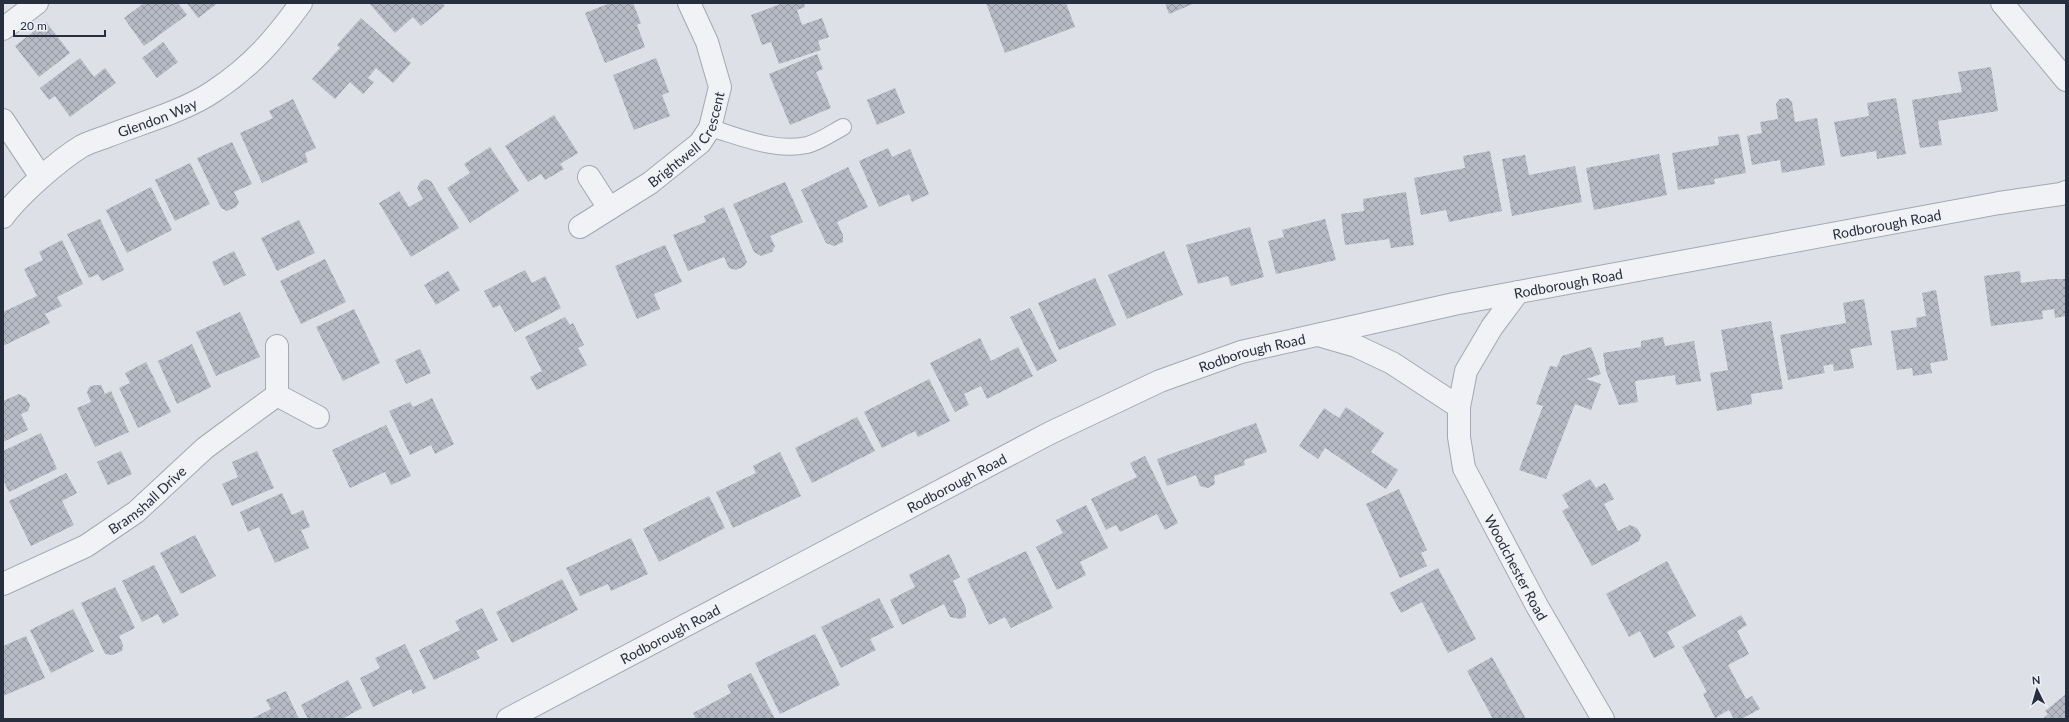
<svg xmlns="http://www.w3.org/2000/svg" width="2069" height="722" viewBox="0 0 2069 722" font-family="Lato,sans-serif">
<style>
.building{fill:url(#building-cross-hatch)}
.lines{fill:none;stroke-linecap:round;stroke-linejoin:round}
.service-casing{stroke:#a3a8b1;stroke-width:18}
.minor-casing{stroke:#a3a8b1;stroke-width:24}
.service{stroke:#f0f2f6;stroke-width:16}
.minor{stroke:#f0f2f6;stroke-width:22}
.labels{text-anchor:middle;dominant-baseline:central;stroke-width:3;stroke-linejoin:round;paint-order:stroke}
.street-label{font-size:14px;fill:#272e3e;stroke:#edf0f5}
</style>
<defs>
<pattern id="building-cross-hatch" width="8" height="8" patternUnits="userSpaceOnUse"><rect width="8" height="8" fill="#b5bac4"/><path d="M0 0l8 8M0 8l8-8" fill="none" stroke="#9398a1"/></pattern>
</defs>
<rect width="100%" height="100%" fill="#dde1e7"/>
<g class="building">
<polygon points="144,3 178,3 187,15 144,46 124,18"/>
<polygon points="187,3 218,3 198,18"/>
<polygon points="369,3 442,3 445,6 421,26 413,17 395,33"/>
<polygon points="610,3 633,3 641,23 637,25 645,47 605,63 585,13"/>
<polygon points="783,3 804,3 805,7 797,10 802,25 822,18 829,37 818,41 821,50 779,64 771,42 762,45 751,15"/>
<polygon points="986,3 1066,3 1075,27 1005,53"/>
<polygon points="1165,3 1195,3 1169,14"/>
<polygon points="361,18 411,63 393,83 376,68 368,78 374,82 363,94 350,82 335,99 312,79 340,48 337,45"/>
<polygon points="46,22 70,53 39,77 15,46"/>
<polygon points="163,42 178,62 157,78 142,58"/>
<polygon points="817,54 823,69 816,72 831,108 790,125 769,74"/>
<polygon points="80,58 94,77 105,68 116,83 70,117 55,96 49,100 40,88"/>
<polygon points="656,58 669,92 662,95 670,116 634,130 613,75"/>
<polygon points="1991,67 1998,111 1938,121 1942,145 1920,148 1912,100 1962,92 1958,72"/>
<polygon points="895,88 905,113 877,125 867,100"/>
<polygon points="1788,98 1792,102 1795,122 1817,118 1825,165 1782,173 1780,160 1752,165 1747,136 1762,133 1760,122 1778,119 1776,104 1780,99"/>
<polygon points="1896,98 1906,154 1877,159 1876,151 1841,157 1834,122 1869,116 1867,103"/>
<polygon points="293,99 316,148 305,153 308,162 262,183 240,133 273,118 269,111"/>
<polygon points="554,115 578,153 560,164 564,169 545,180 541,174 528,182 505,146"/>
<polygon points="1739,134 1746,173 1714,179 1715,184 1678,190 1672,153 1719,145 1718,137"/>
<polygon points="232,142 252,184 234,192 239,202 236,207 227,211 221,208 197,158"/>
<polygon points="490,147 519,191 470,223 447,188 470,173 464,164"/>
<polygon points="888,148 892,157 910,149 929,194 912,202 909,194 879,207 859,161"/>
<polygon points="1490,151 1502,211 1449,222 1446,210 1421,215 1414,178 1465,168 1463,156"/>
<polygon points="1659,154 1667,195 1594,210 1586,168"/>
<polygon points="1525,155 1529,175 1575,166 1582,202 1512,216 1502,159"/>
<polygon points="190,163 210,204 175,221 155,180"/>
<polygon points="848,167 868,207 837,222 843,235 843,242 834,246 826,243 801,190"/>
<polygon points="425,179 431,181 459,228 411,257 379,203 399,191 409,207 423,199 417,188 420,182"/>
<polygon points="785,182 803,222 770,236 775,246 772,252 761,256 754,252 733,204"/>
<polygon points="151,187 172,230 127,253 106,210"/>
<polygon points="1406,192 1414,245 1391,248 1389,239 1345,245 1341,214 1364,211 1363,199"/>
<polygon points="724,207 747,262 743,267 736,270 729,268 724,257 688,271 673,235 706,222 704,216"/>
<polygon points="100,219 124,270 102,281 98,274 89,278 67,234"/>
<polygon points="1325,219 1336,260 1276,274 1268,241 1284,237 1282,230"/>
<polygon points="299,220 315,253 277,271 261,238"/>
<polygon points="1250,227 1264,277 1231,286 1228,276 1198,284 1186,245"/>
<polygon points="62,240 83,284 57,297 62,306 45,314 50,323 3,346 3,312 37,296 24,269 43,260 39,252"/>
<polygon points="665,245 682,282 654,294 660,309 637,319 615,266"/>
<polygon points="234,251 246,275 224,286 212,262"/>
<polygon points="1164,251 1183,295 1127,319 1108,275"/>
<polygon points="325,259 346,302 301,324 280,281"/>
<polygon points="525,270 532,283 545,276 561,308 515,332 500,305 493,308 484,291"/>
<polygon points="448,271 460,290 436,305 424,285"/>
<polygon points="2020,271 2021,283 2052,279 2066,279 2066,316 2055,318 2054,309 2042,311 2043,319 1991,326 1984,276"/>
<polygon points="1095,278 1116,325 1059,350 1038,303"/>
<polygon points="1936,290 1948,360 1930,363 1932,373 1913,376 1912,368 1897,370 1891,331 1917,327 1916,318 1926,316 1922,293"/>
<polygon points="1864,299 1872,345 1850,349 1854,368 1834,371 1833,364 1823,366 1825,373 1788,380 1780,335 1846,323 1843,303"/>
<polygon points="1030,308 1057,361 1037,371 1010,317"/>
<polygon points="354,309 380,363 343,381 316,327"/>
<polygon points="240,312 260,357 216,376 196,332"/>
<polygon points="565,317 570,325 573,323 584,345 578,348 587,365 537,390 530,377 542,371 525,337"/>
<polygon points="1771,321 1783,389 1751,394 1752,404 1717,411 1710,373 1728,370 1721,330"/>
<polygon points="1663,337 1665,346 1694,341 1701,381 1676,385 1675,375 1635,381 1638,402 1619,405 1606,371 1603,353 1641,347 1641,341"/>
<polygon points="980,338 991,361 1018,347 1033,376 987,399 981,386 964,394 969,405 955,412 930,363"/>
<polygon points="192,344 211,387 177,404 158,361"/>
<polygon points="1591,347 1601,374 1586,379 1601,384 1591,410 1575,404 1546,479 1519,470 1543,406 1536,404 1550,366 1557,367 1562,356"/>
<polygon points="420,349 431,373 406,384 395,360"/>
<polygon points="146,362 171,412 138,428 119,388 130,383 125,373"/>
<polygon points="929,379 950,421 918,437 915,431 882,448 864,412"/>
<polygon points="95,385 101,385 105,394 111,391 129,432 95,447 77,408 91,402 87,393 89,387"/>
<polygon points="19,394 26,398 30,405 28,411 21,414 28,430 3,442 3,401"/>
<polygon points="432,398 454,444 435,454 431,445 410,455 389,411 410,402 413,407"/>
<polygon points="1346,407 1384,433 1371,452 1398,470 1386,489 1325,448 1318,459 1299,446 1324,408 1339,418"/>
<polygon points="857,417 875,451 812,483 795,448"/>
<polygon points="1256,423 1267,452 1244,460 1245,465 1214,476 1215,484 1208,488 1200,486 1196,475 1167,486 1157,459"/>
<polygon points="386,425 411,476 391,485 385,472 350,488 332,450"/>
<polygon points="41,433 57,469 9,492 3,480 3,451"/>
<polygon points="121,451 132,474 108,485 97,462"/>
<polygon points="257,451 274,488 232,506 222,484 238,477 232,462"/>
<polygon points="780,452 801,496 733,528 716,492 756,473 753,466"/>
<polygon points="1145,456 1178,523 1165,530 1157,514 1120,532 1116,525 1106,530 1091,499 1137,477 1130,463"/>
<polygon points="66,473 77,493 62,501 74,525 31,546 9,501"/>
<polygon points="1590,479 1596,488 1605,483 1614,499 1604,504 1618,531 1630,525 1637,528 1641,535 1639,541 1592,566 1562,511 1569,507 1562,495"/>
<polygon points="1399,489 1427,550 1421,553 1427,566 1400,578 1366,504"/>
<polygon points="282,493 292,515 303,510 310,527 301,530 309,548 275,563 259,527 248,532 240,512"/>
<polygon points="709,496 725,528 659,562 643,529"/>
<polygon points="1086,505 1108,548 1080,562 1086,575 1057,590 1036,547 1063,533 1056,520"/>
<polygon points="195,535 216,576 181,594 160,553"/>
<polygon points="631,538 648,574 611,591 608,584 580,596 566,568"/>
<polygon points="1026,551 1053,608 1011,628 1005,617 989,625 967,579"/>
<polygon points="949,554 960,577 953,581 966,608 966,617 960,619 950,617 944,604 902,625 890,600 915,587 909,575"/>
<polygon points="1667,561 1696,616 1667,632 1675,647 1654,658 1640,631 1629,637 1606,594"/>
<polygon points="154,565 179,615 163,624 158,614 142,622 122,581"/>
<polygon points="1438,568 1476,639 1448,653 1422,602 1401,613 1390,593"/>
<polygon points="562,579 578,610 512,643 496,612"/>
<polygon points="115,587 135,628 119,636 123,645 122,651 112,655 105,654 81,603"/>
<polygon points="879,598 894,627 870,639 876,650 841,668 821,627"/>
<polygon points="482,608 498,640 476,651 480,658 434,680 419,650 460,630 455,621"/>
<polygon points="73,609 94,651 51,673 30,630"/>
<polygon points="1741,615 1747,625 1737,631 1749,654 1728,665 1746,699 1752,696 1760,709 1741,719 1734,719 1729,710 1715,718 1703,694 1707,692 1682,647"/>
<polygon points="815,634 840,685 780,714 755,663"/>
<polygon points="26,636 45,678 3,696 3,646"/>
<polygon points="405,644 426,688 413,694 411,689 373,707 360,678 380,668 375,658"/>
<polygon points="1492,657 1526,719 1493,719 1467,671"/>
<polygon points="751,673 775,719 696,719 693,713 731,693 727,685"/>
<polygon points="348,680 362,708 342,719 308,719 301,705"/>
<polygon points="286,691 299,719 251,719 271,709 266,700"/>
<polygon points="2065,695 2066,719 2042,719 2048,714 2045,711"/>
</g>
<g class="lines">
<g class="service-casing">
<path id="service" d="M710 128C742 137 774 152 807 145 819 142 832 133 843 127"/>
</g>
<g class="minor-casing">
<g id="minor">
<polyline points="2002,3 2066,80"/>
<polyline points="3,29 37,3"/>
<polyline points="3,120 41,177"/>
<polyline points="589,177 609,208"/>
<path id="s1" d="M3 217C19 195 59 160 82 146 90 142 100 139 108 136 141 123 185 111 214 91 252 66 275 39 301 3"/>
<path id="s2" d="M580 227 650 183 700 143 710 128 720 87 707 42 689 3"/>
<path id="s3" d="M1518 292 1492 327 1466 371 1459 407V437L1464 468 1537 606 1603 719"/>
<polyline points="1318,335 1356,346 1392,363 1459,407"/>
<polyline points="277,346 277,395 318,417"/>
<path id="s4" d="M3 584 86 546 136 512 205 448 277 395"/>
<path id="s5" d="M508 719 1050 433 1160 381 1241 352 1454 304 1999 203 2061 194 2066 192"/>
</g>
</g>
<use href="#service" class="service"/>
<use href="#minor" class="minor"/>
</g>
<g class="labels">
<g class="street-label">
<text stroke="none"><textPath href="#s1" startOffset="187">Glendon Way</textPath></text>
<text stroke="none"><textPath href="#s2" startOffset="142">Brightwell Crescent</textPath></text>
<text stroke="none"><textPath href="#s5" startOffset="1479">Rodborough Road</textPath></text>
<text stroke="none"><textPath href="#s5" startOffset="1155">Rodborough Road</textPath></text>
<text stroke="none"><textPath href="#s5" startOffset="831">Rodborough Road</textPath></text>
<text stroke="none"><textPath href="#s5" startOffset="507">Rodborough Road</textPath></text>
<text stroke="none"><textPath href="#s4" startOffset="168">Bramshall Drive</textPath></text>
<text stroke="none"><textPath href="#s3" startOffset="305">Woodchester Road</textPath></text>
<text stroke="none"><textPath href="#s5" startOffset="183">Rodborough Road</textPath></text>
</g>
</g>
<rect width="2069" height="722" fill="none" stroke="#272e3e" stroke-width="8"/>
<g transform="translate(2037 690) rotate(355)" stroke="#edf0f5" stroke-width="3" paint-order="stroke">
<path d="M0-3L7 15L0 10L-7 15Z" fill="#272e3e"/>
<text y="-6" font-size="11" font-weight="bold" text-anchor="middle" fill="#272e3e">N</text>
</g>
<path d="M14 30v6h91v-6" fill="none" stroke="#272e3e" stroke-width="2"/>
<text x="20" y="30" font-size="12" fill="#272e3e" stroke="#edf0f5" stroke-width="3" paint-order="stroke">20 m</text>
</svg>
